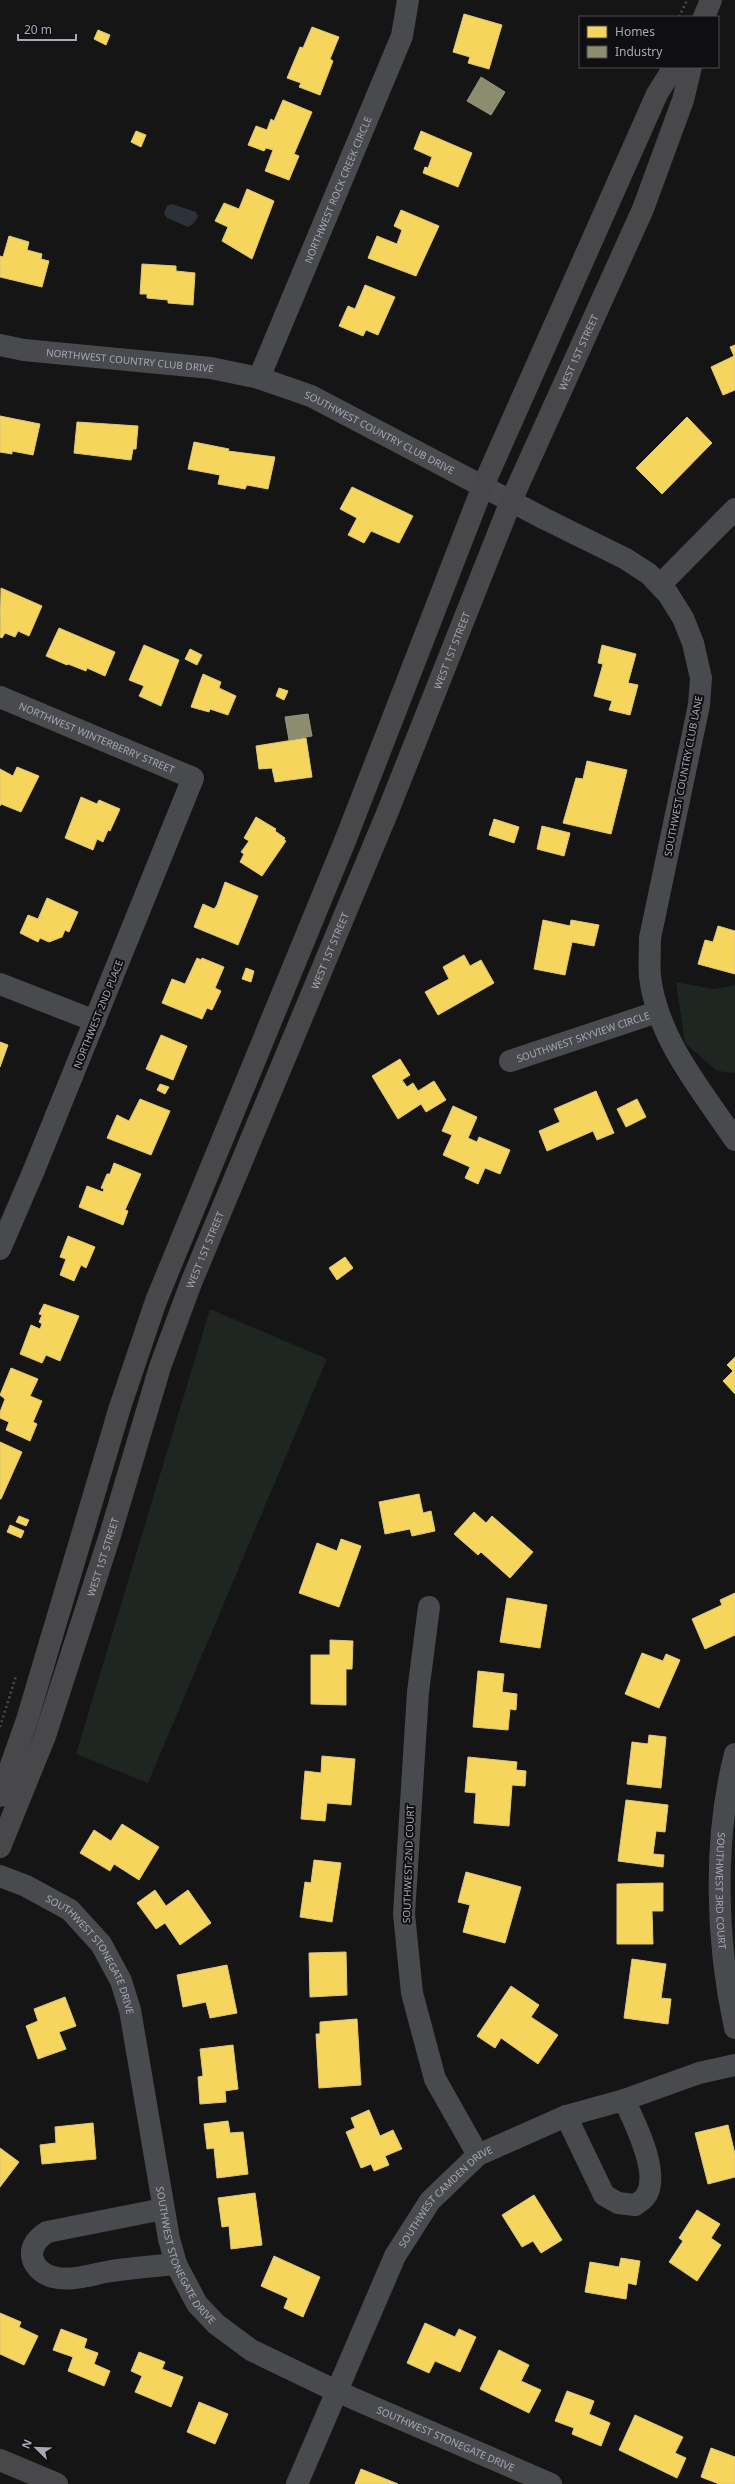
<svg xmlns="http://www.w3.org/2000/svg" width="735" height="2484" viewBox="0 0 735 2484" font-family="'Noto Sans',sans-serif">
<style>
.green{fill:#1f2521}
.water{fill:#2d3139}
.homes{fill:#f6d55c;stroke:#dec876}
.industry{fill:#8c8c6e;stroke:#949483}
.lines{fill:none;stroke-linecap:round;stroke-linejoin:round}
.path{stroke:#4b4b4e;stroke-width:2.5;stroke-dasharray:2 3;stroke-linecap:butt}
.street{stroke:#494a4e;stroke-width:22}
.secondary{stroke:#48484b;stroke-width:22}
.labels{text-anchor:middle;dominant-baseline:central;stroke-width:4;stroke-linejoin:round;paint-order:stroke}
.street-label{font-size:10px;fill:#a7a8b4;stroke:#0f0f11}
</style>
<rect width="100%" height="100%" fill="#151515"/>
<g class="green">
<polygon points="676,982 714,989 735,985 735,1073 717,1071 685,1043"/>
<polygon points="210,1309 327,1359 148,1783 76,1754"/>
</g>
<polygon class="water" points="172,204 196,212 198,217 193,224 188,227 167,218 164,213 167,206"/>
<g class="homes">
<polygon points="464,14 502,25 489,69 468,63 470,57 453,52"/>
<polygon points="312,27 339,37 330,59 333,61 320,95 299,87 301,83 287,78 300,47 303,48"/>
<polygon points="98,30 110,35 106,45 94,39"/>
<polygon points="283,100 312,112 294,154 299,156 289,180 265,171 273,150 266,148 264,151 248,145 256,126 267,130 271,119 274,121"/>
<polygon points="136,131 146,135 141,147 131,142"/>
<polygon points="421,131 472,153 458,187 423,173 425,167 428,168 432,157 414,149"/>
<polygon points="247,189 274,201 252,259 222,241 228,227 215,221 224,203 239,209"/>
<polygon points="401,210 439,226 416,276 368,258 377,236 397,244 402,230 394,226"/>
<polygon points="9,236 29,242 27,250 42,254 41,259 49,261 42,287 0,277 0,256 3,257"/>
<polygon points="142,264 176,266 176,271 195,273 193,305 168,303 168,300 147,298 147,294 140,294"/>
<polygon points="365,285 395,297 378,335 366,330 363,336 339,326 348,306 355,309"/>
<polygon points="735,345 735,390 723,395 711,367 734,356 730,347"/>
<polygon points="0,416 40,424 33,455 12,451 12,454 0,452"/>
<polygon points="687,417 712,443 662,494 636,468"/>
<polygon points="77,422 138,426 136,449 133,449 131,460 74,453"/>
<polygon points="194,442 229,449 228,451 275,457 268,489 247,485 245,489 218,484 220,475 188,469"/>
<polygon points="352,487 413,516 399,543 371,531 364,543 348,535 357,518 340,509"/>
<polygon points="1,588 42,606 29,636 18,631 15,637 5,633 2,638 0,637"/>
<polygon points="59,628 115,652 105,676 87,668 86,671 68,664 67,665 46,656"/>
<polygon points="144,645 179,660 161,706 139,696 144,686 129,680"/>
<polygon points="602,645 636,654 628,683 638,685 630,715 609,710 612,701 594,696 603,664 598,663"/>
<polygon points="190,649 202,655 197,665 185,659"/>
<polygon points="203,674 221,682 219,688 236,696 228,715 210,709 209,712 191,707"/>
<polygon points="279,688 288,691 284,700 276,696"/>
<polygon points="306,738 312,777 275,782 272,768 259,769 256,746"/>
<polygon points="587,761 627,770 611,834 563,823 576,778 583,779"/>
<polygon points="17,767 39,776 21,812 1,804 0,806 0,769 13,776"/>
<polygon points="81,797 97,804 99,800 120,809 110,831 108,830 103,842 97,839 93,850 65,838"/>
<polygon points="256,817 276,829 275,831 285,838 284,840 286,841 262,876 240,862 244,854 241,852 249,841 244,838"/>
<polygon points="494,819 519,827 514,843 489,835"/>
<polygon points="542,826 570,833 564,856 537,849"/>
<polygon points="225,882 258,896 238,945 194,927 203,904 214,909 217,905"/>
<polygon points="47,898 78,912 69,932 65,930 62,937 49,942 40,938 38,942 20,933 28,915 38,919"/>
<polygon points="543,920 570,926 571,920 599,925 594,946 572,942 565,975 534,969"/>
<polygon points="718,926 735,931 735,974 698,964 705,940 713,942"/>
<polygon points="464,955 470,966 481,960 494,983 438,1015 425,992 449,979 443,967"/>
<polygon points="197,958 201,960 202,958 224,967 215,988 221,991 212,1010 207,1008 202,1019 162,1003 172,979 185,984"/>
<polygon points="246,968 254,971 251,982 242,979"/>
<polygon points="161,1035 187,1046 173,1080 146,1069"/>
<polygon points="0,1042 8,1045 0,1067"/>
<polygon points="400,1059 410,1075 402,1080 407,1087 413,1083 418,1091 434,1081 446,1100 426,1112 421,1104 398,1119 372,1076"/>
<polygon points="160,1084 169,1087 165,1094 157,1090"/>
<polygon points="596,1091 614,1133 597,1140 593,1131 547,1151 539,1131 560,1122 554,1109"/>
<polygon points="140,1099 170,1111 151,1155 107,1138 117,1115 129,1121"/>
<polygon points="637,1099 646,1117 626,1127 617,1109"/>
<polygon points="453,1106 477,1117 468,1138 477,1142 479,1137 510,1150 500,1174 485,1168 478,1184 465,1178 470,1167 443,1155 452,1135 442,1131"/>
<polygon points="114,1163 141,1174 125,1210 128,1211 123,1225 79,1207 87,1186 103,1192 104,1189 101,1188 107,1174 110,1174"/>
<polygon points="68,1236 95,1247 86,1268 81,1265 74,1281 60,1275 66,1259 60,1257"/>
<polygon points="345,1257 353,1268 337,1280 329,1268"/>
<polygon points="44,1304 79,1316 60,1361 46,1355 42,1363 20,1354 31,1325 40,1329 42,1324 39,1322 42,1315 39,1314"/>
<polygon points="735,1357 735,1394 723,1381 733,1371 727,1365"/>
<polygon points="11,1368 38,1379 30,1396 42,1401 33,1422 37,1424 30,1441 6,1430 9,1422 0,1418 0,1412 5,1399 0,1395"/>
<polygon points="0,1442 22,1452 1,1499 0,1499"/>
<polygon points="419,1494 423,1513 431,1511 435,1531 412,1536 410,1529 385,1534 379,1502"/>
<polygon points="474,1512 486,1523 492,1516 533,1552 510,1578 481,1552 478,1555 454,1534"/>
<polygon points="19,1516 29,1520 26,1526 16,1522"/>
<polygon points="10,1525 24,1531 21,1538 7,1532"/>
<polygon points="341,1539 361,1546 339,1607 299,1593 317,1543 337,1551"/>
<polygon points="735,1593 735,1635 705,1649 692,1619 722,1605 720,1600"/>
<polygon points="507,1598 547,1605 540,1648 500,1642"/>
<polygon points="330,1640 353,1641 352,1669 346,1669 346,1705 311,1704 311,1655 330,1655"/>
<polygon points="642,1653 663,1661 666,1654 680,1660 659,1708 625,1694"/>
<polygon points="478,1671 504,1674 502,1692 517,1694 516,1710 510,1709 508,1730 473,1727"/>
<polygon points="649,1735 666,1737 661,1788 627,1784 632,1742 648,1744"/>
<polygon points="322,1756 355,1759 351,1805 327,1803 325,1821 301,1819 305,1771 321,1773"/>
<polygon points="468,1757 517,1762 516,1770 526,1771 525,1786 512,1785 509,1826 474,1823 476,1793 465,1792"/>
<polygon points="626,1800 668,1805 665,1832 656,1831 653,1854 664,1855 663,1867 618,1861"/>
<polygon points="122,1824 159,1847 139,1880 114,1864 110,1871 80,1853 94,1830 111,1841"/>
<polygon points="314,1860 341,1863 332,1922 300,1917 305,1882 311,1883"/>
<polygon points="466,1872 521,1887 505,1943 463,1932 470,1905 458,1902"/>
<polygon points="663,1883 663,1911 652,1911 653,1944 617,1944 617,1884"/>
<polygon points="155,1890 166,1906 188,1890 211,1923 180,1945 165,1923 156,1929 137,1903"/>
<polygon points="346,1952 347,1995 310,1997 309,1953"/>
<polygon points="632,1959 666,1964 661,1998 671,1999 668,2024 624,2018"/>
<polygon points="227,1965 237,2013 210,2018 206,2002 183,2007 177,1975"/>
<polygon points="511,1986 539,2005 531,2017 558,2035 538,2064 501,2038 495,2048 477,2036"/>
<polygon points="65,1997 76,2026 59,2032 66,2049 38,2059 26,2026 38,2021 34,2009"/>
<polygon points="357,2019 361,2085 319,2088 316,2034 320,2034 320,2022"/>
<polygon points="233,2045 238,2089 225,2091 226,2102 200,2104 198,2077 203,2076 200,2049"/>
<polygon points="369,2110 380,2136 393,2130 402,2149 385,2156 389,2165 374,2171 371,2164 361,2168 346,2132 355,2128 351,2118"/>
<polygon points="228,2121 230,2133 243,2132 248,2174 217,2178 214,2148 207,2149 204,2124"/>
<polygon points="93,2123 96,2159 42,2164 40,2145 56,2143 55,2127"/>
<polygon points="728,2125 735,2154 735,2177 708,2184 695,2133"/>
<polygon points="0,2148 19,2162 0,2187"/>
<polygon points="255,2193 262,2245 231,2249 229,2226 222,2227 218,2198"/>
<polygon points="534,2195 562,2240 541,2253 533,2241 522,2247 502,2215"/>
<polygon points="697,2210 720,2224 711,2238 721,2245 697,2281 669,2262 683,2241 679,2238"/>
<polygon points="274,2256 320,2277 303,2317 284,2308 288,2298 261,2286"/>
<polygon points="621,2258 640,2261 636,2285 628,2283 626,2299 585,2292 590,2262 619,2267"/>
<polygon points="0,2313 21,2322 19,2327 38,2336 24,2365 0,2354"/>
<polygon points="425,2323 455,2337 459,2329 476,2337 460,2372 435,2361 429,2373 407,2363"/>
<polygon points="61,2329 87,2339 84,2348 98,2353 94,2364 110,2371 104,2386 68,2371 73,2357 53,2350"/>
<polygon points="499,2350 529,2365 521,2381 541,2390 529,2413 480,2389"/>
<polygon points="139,2352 165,2362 162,2369 183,2377 171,2407 135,2392 142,2376 131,2371"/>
<polygon points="567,2391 594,2401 589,2414 610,2423 601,2446 572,2434 574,2428 555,2421"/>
<polygon points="199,2402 228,2414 215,2444 187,2432"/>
<polygon points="635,2415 683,2437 675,2453 686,2458 677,2478 619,2450"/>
<polygon points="711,2448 735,2457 735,2484 719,2484 701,2477"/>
<polygon points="361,2469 398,2484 355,2484"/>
</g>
<g class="industry">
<polygon points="481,77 505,92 491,115 467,101"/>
<polygon points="308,714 312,736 289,740 285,717"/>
</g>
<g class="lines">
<g class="path">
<polyline points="679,17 687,0"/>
<polyline points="0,1727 16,1676"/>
</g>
<g class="street">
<path id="s1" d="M0 345 24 350 211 368 259 378 311 396 543 518 626 559 649 574 668 594 683 618 693 643 701 678 699 705 650 938C650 951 649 964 650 977 658 1040 701 1089 735 1140"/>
<path id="s2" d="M259 378 402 36 408 0"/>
<polyline points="660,585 735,509"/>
<path id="s3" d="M0 697 193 778 34 1170 0 1249"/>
<polyline points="0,984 95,1021"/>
<path id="s4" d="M510 1061 657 1012"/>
<polyline points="429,1607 418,1692 404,1914 412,1993 435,2079 478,2155"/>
<path id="s5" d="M735 1754C713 1841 716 1940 735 2028"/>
<path id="s6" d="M0 1876 26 1886 70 1910 101 1944 121 1981 130 2010 169 2239 176 2264 197 2304 216 2324 251 2350 336 2391 551 2484"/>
<path d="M566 2116 604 2195 618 2203 635 2205C638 2203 643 2200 645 2197 662 2175 634 2121 624 2100"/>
<path d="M163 2209 47 2232C38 2238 29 2247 33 2260 36 2268 44 2275 53 2277 71 2282 93 2274 111 2271 132 2268 154 2266 176 2264"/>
<path id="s7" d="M297 2484 395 2256 430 2201 458 2174 478 2155 566 2116 624 2100 699 2073 735 2065"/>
</g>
<g class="secondary">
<polyline points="704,17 711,0"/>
<polyline points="0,1796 27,1720 120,1407 156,1301 345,841 483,486 657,94 674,67"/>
<path id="s8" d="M0 1847 45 1736 111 1532 160 1367 191 1283 388 811 511 501 643 209 683 100 691 67"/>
<polyline points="0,2460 57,2484"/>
</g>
</g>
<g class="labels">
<g class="street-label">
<text stroke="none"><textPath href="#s2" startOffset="204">NORTHWEST ROCK CREEK CIRCLE</textPath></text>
<text stroke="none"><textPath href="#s8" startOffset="1604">WEST 1ST STREET</textPath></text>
<text stroke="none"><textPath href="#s1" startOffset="131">NORTHWEST COUNTRY CLUB DRIVE</textPath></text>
<text stroke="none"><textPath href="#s1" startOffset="394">SOUTHWEST COUNTRY CLUB DRIVE</textPath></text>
<text stroke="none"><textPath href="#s8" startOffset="1280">WEST 1ST STREET</textPath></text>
<text stroke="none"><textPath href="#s3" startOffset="105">NORTHWEST WINTERBERRY STREET</textPath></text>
<text transform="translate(683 776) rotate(-79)">SOUTHWEST COUNTRY CLUB LANE</text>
<text stroke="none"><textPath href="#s8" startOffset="956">WEST 1ST STREET</textPath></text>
<text transform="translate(98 1014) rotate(-68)">NORTHWEST 2ND PLACE</text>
<text stroke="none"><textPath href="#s4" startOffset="77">SOUTHWEST SKYVIEW CIRCLE</textPath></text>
<text stroke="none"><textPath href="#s8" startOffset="632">WEST 1ST STREET</textPath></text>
<text stroke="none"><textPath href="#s8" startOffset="308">WEST 1ST STREET</textPath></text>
<text transform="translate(408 1864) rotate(-88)">SOUTHWEST 2ND COURT</text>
<text stroke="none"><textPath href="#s5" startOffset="138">SOUTHWEST 3RD COURT</textPath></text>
<text stroke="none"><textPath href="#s6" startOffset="126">SOUTHWEST STONEGATE DRIVE</textPath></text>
<text stroke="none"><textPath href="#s7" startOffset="327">SOUTHWEST CAMDEN DRIVE</textPath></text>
<text stroke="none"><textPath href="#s6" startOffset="450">SOUTHWEST STONEGATE DRIVE</textPath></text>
<text stroke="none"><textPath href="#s6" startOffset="785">SOUTHWEST STONEGATE DRIVE</textPath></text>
</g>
</g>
<rect x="579" y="16" width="140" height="52" fill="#0f0f11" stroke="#4c4c52"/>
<rect x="587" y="26" width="20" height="12" fill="#f6d55c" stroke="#4c4c52"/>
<text x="615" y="36" font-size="12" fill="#a7a8b4">Homes</text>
<rect x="587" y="46" width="20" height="12" fill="#8c8c6e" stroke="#4c4c52"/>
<text x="615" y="56" font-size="12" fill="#a7a8b4">Industry</text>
<g transform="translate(36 2448) rotate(293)" stroke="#0f0f11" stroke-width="3" paint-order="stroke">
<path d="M0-3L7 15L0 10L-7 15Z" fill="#a7a8b4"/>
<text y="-6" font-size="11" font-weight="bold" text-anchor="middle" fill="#a7a8b4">N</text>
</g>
<path d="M18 34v6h58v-6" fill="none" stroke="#a7a8b4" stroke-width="2"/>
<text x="24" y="34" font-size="12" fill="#a7a8b4" stroke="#0f0f11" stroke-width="3" paint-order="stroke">20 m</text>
</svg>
